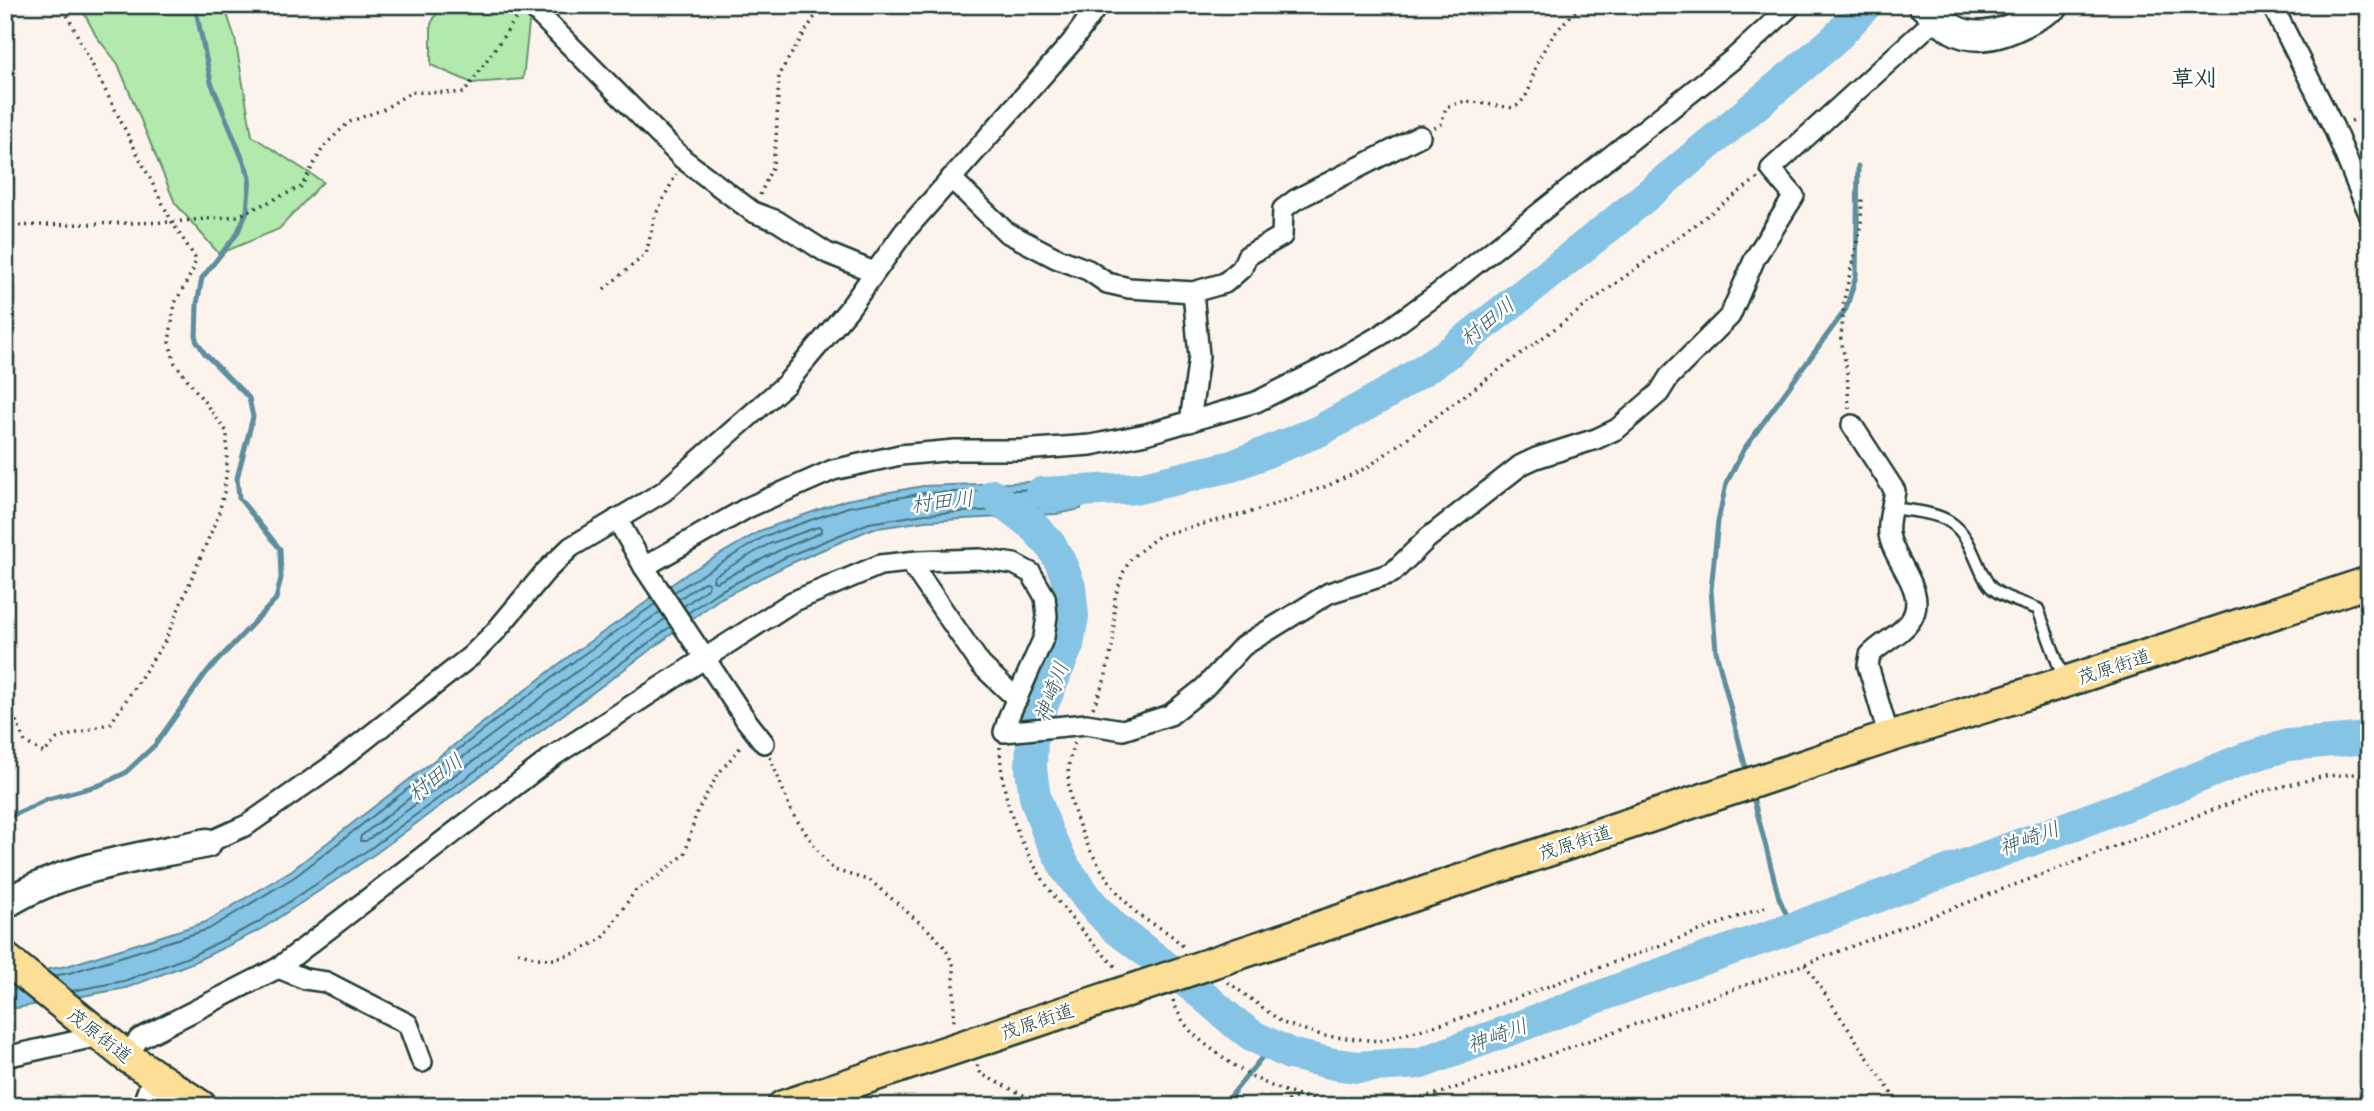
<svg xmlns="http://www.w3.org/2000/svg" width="2374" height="1111" viewBox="0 0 2374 1111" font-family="Delius,'Klee One',sans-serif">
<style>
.green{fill:#b2eaad;stroke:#689470;stroke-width:2}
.water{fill:#85c4e5;stroke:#5c8e9e;stroke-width:2}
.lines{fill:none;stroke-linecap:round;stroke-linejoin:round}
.shore{stroke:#48737b;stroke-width:2}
.stream{stroke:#5c8e9e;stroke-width:5}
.river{stroke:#85c4e5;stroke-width:32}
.lane-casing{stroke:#1f3d34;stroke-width:15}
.street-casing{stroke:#1f3d34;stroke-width:24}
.secondary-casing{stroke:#1f3d34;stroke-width:33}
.primary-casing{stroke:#1f3d34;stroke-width:35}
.path{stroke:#1f3d34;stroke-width:3.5;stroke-dasharray:2 5;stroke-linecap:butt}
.lane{stroke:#fff;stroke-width:10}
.street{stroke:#fff;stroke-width:19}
.secondary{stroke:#fff;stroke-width:28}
.primary{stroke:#fcde96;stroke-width:30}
.labels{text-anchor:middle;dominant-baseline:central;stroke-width:5;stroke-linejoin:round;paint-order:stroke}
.street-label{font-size:19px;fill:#1f3d34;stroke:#fff}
.water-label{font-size:21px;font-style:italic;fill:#385f60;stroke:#fff}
.quarter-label{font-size:23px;font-weight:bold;fill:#1f3d34;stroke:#fff}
</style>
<rect width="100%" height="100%" fill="#fdf3ed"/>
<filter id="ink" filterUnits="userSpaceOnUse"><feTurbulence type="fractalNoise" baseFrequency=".0143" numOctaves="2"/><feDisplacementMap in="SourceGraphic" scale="14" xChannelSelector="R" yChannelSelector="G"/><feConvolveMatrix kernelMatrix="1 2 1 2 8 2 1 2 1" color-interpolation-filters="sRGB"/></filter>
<g filter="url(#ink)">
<g class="green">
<polygon points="80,5 224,5 235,38 252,136 323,182 279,229 219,254 175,203 118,64 96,36"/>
<polygon points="441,5 531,5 523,79 472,83 431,65 431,24"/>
</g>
<polygon class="water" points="1085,480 1081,509 1057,514 925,521 871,529 789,564 719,599 375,854 260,930 194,962 126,988 5,1010 5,977 67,966 206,922 292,870 572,654 688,573 762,530 846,500 923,486"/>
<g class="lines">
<g class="shore">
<polygon points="818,527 822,529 820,533 782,549 717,582 713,581 714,576 769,544"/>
<polyline points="674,592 765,536 848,507 924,493 1073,488 1076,490 1074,502 1056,507 925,514 869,523 786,557 716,593 688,613"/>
<polyline points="679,599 704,582 709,583 708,588 684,606"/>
<path d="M660 612C558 683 459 759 361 836L360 841H366L665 619"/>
<polyline points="53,976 69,973 209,929 296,876 487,727 577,659 655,604"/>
<polyline points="72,991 124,981 191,956 257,923 371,848 670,627"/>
</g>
<g class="stream">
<polyline points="1747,773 1716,651 1711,590 1718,521 1726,484 1744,449 1846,309 1856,276 1858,166"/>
<polyline points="1752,793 1779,898 1793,928"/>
<polyline points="5,821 13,815 48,799 100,785 125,773 155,745 206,673 276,599 281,578 280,549 239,498 237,478 253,417 249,398 205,354 196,340 197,304 202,278 237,234 247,211 250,177 211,82 197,15 190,5"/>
<polyline points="1216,1106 1226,1102 1271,1046"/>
</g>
<g class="river">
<polyline points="1041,493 1139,488 1232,466 1319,431 1386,394 1446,355 1616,221 1833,41 1866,5"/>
<polyline points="993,495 1031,524 1050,544 1061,563 1070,587 1073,616 1068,645 1040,711 1032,738 1031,769 1035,797 1048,834 1066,869 1092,904 1114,927 1198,991 1235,1023 1253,1036 1290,1054 1334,1064 1358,1067 1421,1063 1660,974 1793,928 2165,791 2243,759 2288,745 2369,738"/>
</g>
<g class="lane-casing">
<path id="lane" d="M1892 508C1910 511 1935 512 1950 522 1974 537 1977 575 1993 589 2005 599 2024 603 2038 609L2064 680"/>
</g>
<g class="street-casing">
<g id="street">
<polyline points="530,5 683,159 753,212 777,221 827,253 874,272"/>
<polyline points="2272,5 2334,128 2369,214"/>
<polyline points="951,178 1006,232 1056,258 1088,270 1107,283 1129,288 1193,292 1225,283 1242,268 1247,256 1282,236 1283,209 1295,200 1420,136"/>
<polyline points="1190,422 1199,356 1193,292"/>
<path d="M1852 425 1895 491C1893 504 1887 521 1889 534 1893 562 1929 591 1911 620 1901 635 1882 642 1870 655L1868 666 1889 737"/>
<polyline points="617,519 644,567 746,720 764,743"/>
<polyline points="910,562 981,665 1017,699"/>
<polyline points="644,567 747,508 833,470 900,455 955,450 1021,450 1091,445 1146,434 1256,402 1322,369 1381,335 1439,293 1733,59 1792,5"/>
<polyline points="207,843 247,825 333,765 471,656 495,632 546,571 571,547 663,492 786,384 848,310 904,232 1071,43 1098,5"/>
<polyline points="278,968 305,979 326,982 408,1024 422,1062"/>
<polyline points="126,1056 139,1039 278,968 555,755 792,602 880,565 918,561 980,559 1014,564 1031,573 1045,597 1047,616 1044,637 1009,716 1004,732 1086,724 1123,730 1170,715 1204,688 1243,646 1329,593 1392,573 1428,538 1521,465 1536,458 1596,439 1617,429 1659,393 1669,377 1730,316 1755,258 1794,196 1771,169 1938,17"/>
<polyline points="5,1057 99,1036"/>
<polyline points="142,1106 153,1076"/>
</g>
</g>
<g class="secondary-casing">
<g id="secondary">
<path d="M1923 5C1932 13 1942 23 1953 29 1986 48 2027 22 2055 5"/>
<path d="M5 904C66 866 139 858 207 843"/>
</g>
</g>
<g class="primary-casing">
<g id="primary">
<polyline points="5,958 126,1056 201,1106"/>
<polyline points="783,1106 1889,737 2065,682 2369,582"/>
</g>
</g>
<g class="path">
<polyline points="2351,121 2369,114"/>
<path d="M1434 128 1441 124 1446 107 1466 101 1514 108C1534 93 1529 81 1538 61 1548 40 1565 19 1583 5"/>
<polyline points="760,195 773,165 776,140 779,74 822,5"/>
<polyline points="5,226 172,222 238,216 301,187 324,146 349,122 384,109 411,92 464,93 517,17"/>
<polyline points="604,289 646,254 655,216 676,174"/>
<polyline points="1849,409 1847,371 1841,339 1844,300 1861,224 1862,196"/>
<polyline points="5,695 25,742 44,753 57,739 111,723 165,641 218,516 224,493 227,467 227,432 175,363 169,342 175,303 193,270 196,259 172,222 62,5"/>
<polyline points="1093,708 1105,679 1113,642 1115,597 1123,573 1131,558 1160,535 1255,511 1327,486 1368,467 1758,178"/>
<path d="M1075 743C1050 794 1100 880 1138 914 1146 921 1156 925 1165 931 1173 936 1179 943 1186 949"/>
<path d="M1000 747C1002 839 1056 907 1118 969"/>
<polyline points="770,757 792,813 823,858 834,870 871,881 934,935 945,948 954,966 954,1026"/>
<polyline points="2363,773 2369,781"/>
<polyline points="518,952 537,958 553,959 576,953 603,938 635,891 657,877 685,854 696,814 706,795 719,773 743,744"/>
<polyline points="1805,964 1900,1106"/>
<polyline points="1228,982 1283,1023 1324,1036 1380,1041 1459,1019 1765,907"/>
<path d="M1173 1000C1184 1030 1196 1037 1221 1056 1291 1109 1358 1111 1441 1093L1805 964 2260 792 2325 776 2369 773"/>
<polyline points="977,1065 981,1074 1031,1099 1075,1106"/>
<polyline points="1274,1106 1298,1097"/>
</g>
<use href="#lane" class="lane"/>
<use href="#street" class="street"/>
<use href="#secondary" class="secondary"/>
<use href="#primary" class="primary"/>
</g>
</g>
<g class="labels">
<g class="street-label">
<text transform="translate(2114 666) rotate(-18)">茂原街道</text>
<text transform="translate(1575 842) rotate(-18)">茂原街道</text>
<text transform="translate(1037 1021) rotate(-19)">茂原街道</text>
<text transform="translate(100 1035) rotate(38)">茂原街道</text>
</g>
<g class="water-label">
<text transform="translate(1487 321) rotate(-39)">村田川</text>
<text transform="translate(942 501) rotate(-6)">村田川</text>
<text transform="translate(1051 692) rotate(-70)">神崎川</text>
<text transform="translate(435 777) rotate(-38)">村田川</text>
<text transform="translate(2029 838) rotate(-20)">神崎川</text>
<text transform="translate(1497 1035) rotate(-20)">神崎川</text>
</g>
<g class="quarter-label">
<text x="2194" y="77">草刈</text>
</g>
</g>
<rect width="2374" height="1111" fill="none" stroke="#fff" stroke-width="28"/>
<rect x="14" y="14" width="2346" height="1083" fill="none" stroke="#1f3d34" stroke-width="2.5" filter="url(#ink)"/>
</svg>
